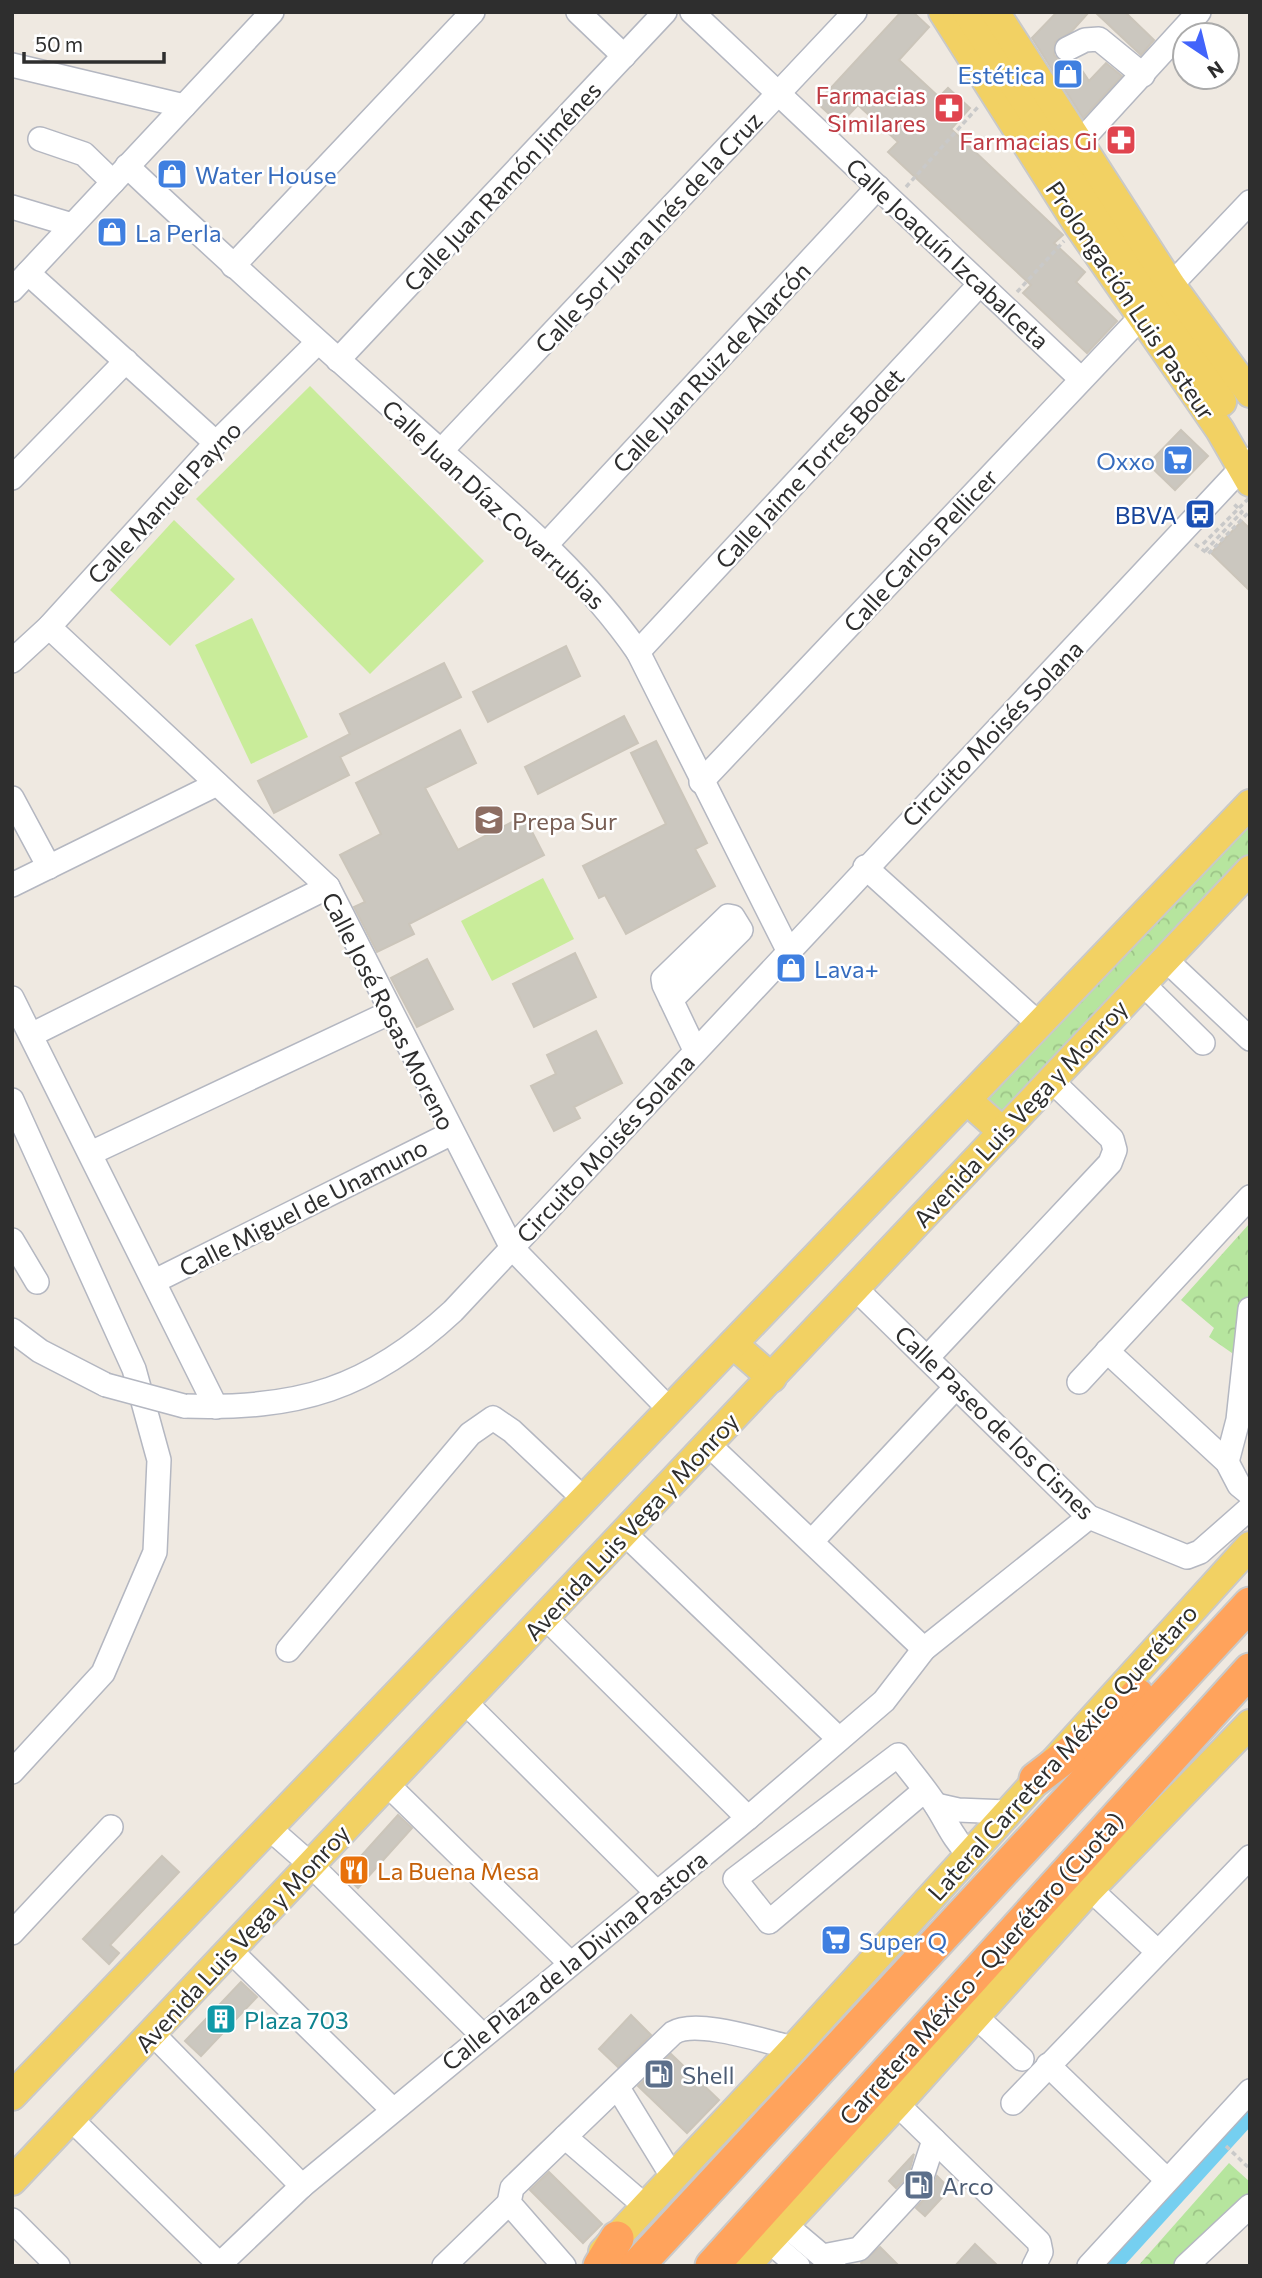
<svg xmlns="http://www.w3.org/2000/svg" width="1262" height="2278" viewBox="0 0 1262 2278" font-family="Commissioner,sans-serif">
<style>
.forest{fill:url(#forest-crowns)}
.pitch{fill:#c9ec9a}
.lines{fill:none;stroke-linecap:round;stroke-linejoin:round}
.canal{stroke:#75cff0;stroke-width:19}
.building{fill:#cbc7bf;stroke:#cbc5ba;stroke-width:2}
.minor-casing{stroke:#b4b7c1;stroke-width:26}
.major-casing{stroke:#c9c9c9;stroke-width:32}
.highway-casing{stroke:#c9c9c9;stroke-width:37}
.path{stroke:#c9c9c9;stroke-width:3.5;stroke-dasharray:5 3.5;stroke-linecap:butt}
.minor{stroke:#fff;stroke-width:23}
.major{stroke:#f2d163;stroke-width:28}
.highway{stroke:#ffa35c;stroke-width:33}
.minor-bridge-casing{stroke:#b4b7c1;stroke-width:26;stroke-linecap:butt}
.path-bridge{stroke:#c9c9c9;stroke-width:3.5;stroke-dasharray:5 3.5;stroke-linecap:butt}
.minor-bridge{stroke:#fff;stroke-width:23}
.labels{text-anchor:middle;dominant-baseline:central;stroke-width:5;stroke-linejoin:round;paint-order:stroke}
.shop-label{font-size:24px;fill:#366cbe;stroke:#fff;text-anchor:start}
.health-label{font-size:24px;fill:#be3a42;stroke:#fff;text-anchor:end}
.street-label{font-size:24px;fill:#2e2e2e;stroke:#fff}
.transit-label{font-size:24px;fill:#164399;stroke:#fff;text-anchor:end}
.education-label{font-size:24px;fill:#785e54;stroke:#fff;text-anchor:start}
.food-label{font-size:24px;fill:#c56008;stroke:#fff;text-anchor:start}
.culture-label{font-size:24px;fill:#0d838f;stroke:#fff;text-anchor:start}
.service-label{font-size:24px;fill:#4e5e75;stroke:#fff;text-anchor:start}
</style>
<defs>
<pattern id="forest-crowns" width="20" height="18" patternUnits="userSpaceOnUse" patternTransform="scale(1.75)"><rect width="20" height="18" fill="#b6e59e"/><path d="M2 6a3 3 0 1 1 6 0M12 15a3 3 0 1 1 6 0" fill="none" stroke="#9dc588"/></pattern>
</defs>
<rect width="100%" height="100%" fill="#efe9e1"/>
<g class="forest">
<polygon points="1250,819 1250,855 999,1113 986,1099"/>
<polygon points="1250,1223 1250,1274 1242,1360 1209,1337 1214,1328 1181,1300"/>
<polygon points="1229,2163 1250,2182 1250,2200 1179,2266 1138,2266"/>
</g>
<g class="pitch">
<polygon points="310,386 484,561 370,674 196,499"/>
<polygon points="174,520 235,579 170,646 110,590"/>
<polygon points="252,618 308,737 251,764 195,645"/>
<polygon points="543,878 574,939 492,981 461,921"/>
</g>
<g class="lines">
<polyline class="canal" points="1111,2266 1250,2113"/>
</g>
<g class="building">
<polygon points="901,12 913,12 929,27 899,60 939,97 948,88 970,108 951,129 1063,235 1054,243 1085,272 1076,282 1117,321 1087,353 1023,293 1031,285 888,152 898,142 858,105 840,124 817,103"/>
<polygon points="1057,12 1089,12 1072,31 1055,42 1054,55 1059,60 1067,63 1075,60 1089,81 1106,63 1122,76 1083,118 1032,38"/>
<polygon points="1095,12 1125,12 1154,40 1141,55"/>
<polygon points="1181,430 1208,456 1175,490 1148,464"/>
<polygon points="1242,521 1250,529 1250,591 1211,553"/>
<polygon points="566,646 580,676 488,722 473,692"/>
<polygon points="444,663 461,697 340,757 349,775 274,813 258,781 350,734 340,714"/>
<polygon points="624,716 638,743 538,794 525,767"/>
<polygon points="460,730 476,763 425,788 458,850 524,816 544,855 409,924 414,934 377,952 354,907 365,902 340,855 381,834 356,783"/>
<polygon points="656,741 707,843 695,849 715,886 626,934 605,895 599,898 583,866 666,824 631,753"/>
<polygon points="575,953 596,997 534,1027 513,984"/>
<polygon points="427,959 453,1009 417,1027 391,978"/>
<polygon points="596,1031 622,1083 574,1107 580,1118 554,1131 531,1086 556,1074 547,1055"/>
<polygon points="398,1815 412,1828 358,1888 344,1875"/>
<polygon points="162,1856 179,1872 110,1945 119,1953 109,1964 83,1939"/>
<polygon points="241,1982 257,1997 201,2056 185,2041"/>
<polygon points="631,2015 651,2035 618,2067 599,2049"/>
<polygon points="671,2054 719,2100 687,2133 638,2086"/>
<polygon points="914,2154 908,2176 896,2188 889,2181"/>
<polygon points="549,2172 602,2224 583,2243 530,2190"/>
<polygon points="937,2176 950,2189 925,2216 916,2208 931,2192"/>
<polygon points="975,2244 998,2266 955,2266"/>
<polygon points="880,2247 899,2266 863,2266 861,2263"/>
</g>
<g class="lines">
<g class="minor-casing">
<g id="minor">
<polyline points="578,12 624,56"/>
<polyline points="692,12 1081,379"/>
<polyline points="1067,49 1085,40 1099,39 1143,75"/>
<polyline points="12,65 184,106"/>
<polyline points="40,139 84,154 113,182"/>
<polyline points="1079,143 1199,12"/>
<path d="M127 166C221 255 317 341 414 427 492 497 578 565 638 652L788 950"/>
<polyline points="12,207 72,225"/>
<polyline points="233,266 473,12"/>
<polyline points="28,273 216,443"/>
<polyline points="1171,285 1250,202"/>
<polyline points="12,290 272,12"/>
<polyline points="338,360 665,12"/>
<polyline points="441,451 855,12"/>
<polyline points="12,478 126,361"/>
<polyline points="545,546 878,187"/>
<polyline points="49,627 328,887 512,1248 670,1410"/>
<polyline points="638,652 980,284"/>
<polyline points="12,661 49,627 216,443 317,343"/>
<polyline points="701,782 1140,318"/>
<polyline points="12,798 49,867"/>
<polyline points="865,867 1039,1024"/>
<polyline points="12,885 217,784"/>
<polyline points="1165,959 1250,1039"/>
<polyline points="1142,983 1203,1043"/>
<polyline points="12,998 216,1407"/>
<polyline points="671,1000 741,930 733,917 728,916 663,979 664,985 695,1050"/>
<polyline points="31,1035 328,887"/>
<polyline points="12,1100 134,1369 159,1460 155,1552 103,1673 12,1772"/>
<polyline points="91,1153 391,1012"/>
<polyline points="12,1240 37,1282"/>
<polyline points="155,1281 452,1133"/>
<polyline points="855,1288 1089,1517 1187,1557 1200,1552 1250,1508"/>
<polyline points="12,1330 40,1351 106,1385"/>
<polyline points="1107,1351 1227,1462 1239,1485 1250,1494"/>
<polyline points="927,1358 1110,1163 1115,1150 1112,1139 1051,1080"/>
<polyline points="1079,1382 1250,1197"/>
<path d="M184 1406C298 1410 369 1389 453 1311L1250 459"/>
<polyline points="708,1444 924,1649"/>
<polyline points="1227,1462 1238,1420 1250,1309"/>
<polyline points="623,1532 839,1739"/>
<polyline points="813,1540 956,1387"/>
<polyline points="545,1617 748,1818"/>
<polyline points="288,1650 470,1434 493,1418 512,1431 584,1499"/>
<polyline points="465,1702 656,1892"/>
<polyline points="387,1784 570,1963"/>
<path d="M925 1790 769 1922 735 1879 898 1755C910 1771 924 1787 935 1804 948 1824 952 1837 969 1855"/>
<polyline points="936,1805 958,1810 1007,1812"/>
<polyline points="269,1828 310,1864 482,2035"/>
<polyline points="1090,1889 1158,1952"/>
<polyline points="12,1933 111,1827"/>
<polyline points="230,1950 393,2110"/>
<polyline points="974,2015 1022,2059"/>
<polyline points="152,2033 302,2186"/>
<polyline points="1048,2065 1166,2179"/>
<polyline points="618,2088 672,2176"/>
<polyline points="1013,2103 1250,1857"/>
<polyline points="897,2104 1039,2242 1041,2252 1034,2266"/>
<polyline points="70,2118 219,2264"/>
<polyline points="565,2137 645,2206"/>
<polyline points="12,2220 58,2266"/>
<polyline points="783,2223 834,2266"/>
<polyline points="768,2240 798,2266"/>
<polyline points="823,2256 859,2249 920,2183 934,2140"/>
<polyline points="218,2266 302,2186 748,1818 884,1701 924,1649 1089,1517"/>
<polyline points="444,2266 509,2203"/>
<path d="M564 2266 509 2203 512 2188 673 2033C696 2018 766 2042 794 2048"/>
<polyline points="1089,2266 1250,2091"/>
<polyline points="1186,2266 1250,2206"/>
</g>
</g>
<g class="major-casing">
<g id="major">
<polyline points="943,12 1078,225 1220,430 1250,482"/>
<polyline points="967,12 1222,402"/>
<polyline points="995,12 1171,285 1250,393"/>
<polyline points="967,1100 1003,1132"/>
<polyline points="733,1344 772,1378"/>
<polyline points="12,2096 1250,804"/>
<polyline points="12,2181 1250,870"/>
<polyline points="603,2252 794,2048 1250,1546"/>
<polyline points="746,2266 897,2104 1090,1889 1250,1724"/>
</g>
</g>
<g class="highway-casing">
<g id="highway">
<polyline points="1036,1779 1117,1717 1137,1695"/>
<polyline points="600,2266 617,2238"/>
<polyline points="637,2266 1250,1604"/>
<polyline points="712,2266 1250,1670"/>
</g>
</g>
<g class="path">
<polyline points="906,187 978,107"/>
<polyline points="1017,292 1064,241"/>
<polyline points="1195,544 1208,554 1250,511"/>
<polyline points="1205,551 1242,512 1234,504"/>
<polyline points="1226,2146 1250,2169"/>
</g>
<use href="#minor" class="minor"/>
<use href="#major" class="major"/>
<use href="#highway" class="highway"/>
<g class="minor-bridge-casing">
<polyline id="minor-bridge" points="106,1385 184,1406"/>
</g>
<polyline class="path-bridge" points="1203,544 1250,497"/>
<use href="#minor-bridge" class="minor-bridge"/>
</g>
<defs>
<g id="shop-square" transform="scale(1.575)"><rect x="-9" y="-9" width="18" height="18" rx="4" fill="#3f7fe0" stroke="#fff"/><path d="M-5-2.5h2.3a2.7 3.5 0 0 1 5.4 0H5L5.5 6h-11ZM-1.5-2.5h3a1.5 2.3 0 0 0-3 0Z" fill="#fff"/></g>
<g id="pharmacy-square" transform="scale(1.575)"><rect x="-9" y="-9" width="18" height="18" rx="4" fill="#e0444e" stroke="#fff"/><path d="M-2-6h4v4h4v4h-4v4h-4v-4h-4v-4h4Z" fill="#fff"/></g>
<g id="supermarket-square" transform="scale(1.575)"><rect x="-9" y="-9" width="18" height="18" rx="4" fill="#3f7fe0" stroke="#fff"/><path d="M-6-5.5h2.5l.6 2H6L4.5 2H-2.5L-4.4-4H-6ZM-1.5 3.2a1.3 1.3 0 1 0 .1 0ZM3 3.2a1.3 1.3 0 1 0 .1 0Z" fill="#fff"/></g>
<g id="bus-square" transform="scale(1.575)"><rect x="-9" y="-9" width="18" height="18" rx="4" fill="#1a4fb4" stroke="#fff"/><path d="M-5-6H5V4H4V6H2V4H-2V6H-4V4H-5ZM-3.5-4V0h7V-4ZM-3.5 1.2v1.5H-2V1.2ZM2 1.2v1.5H3.5V1.2Z" fill="#fff"/></g>
<g id="school-square" transform="scale(1.575)"><rect x="-9" y="-9" width="18" height="18" rx="4" fill="#8d6e63" stroke="#fff"/><path d="M0-5L7-2L0 1L-7-2ZM-4 1L0 2.5L4 1V4Q0 6-4 4Z" fill="#fff"/></g>
<g id="restaurant-square" transform="scale(1.575)"><rect x="-9" y="-9" width="18" height="18" rx="4" fill="#e8710a" stroke="#fff"/><path d="M-5-6h1v4h1v-4h1v4h1v-4h1v5L-1.5 .5V6h-2V.5L-5-1ZM5-6V6H3V1.5H1.5Q1.5-4 5-6Z" fill="#fff"/></g>
<g id="building-square" transform="scale(1.575)"><rect x="-9" y="-9" width="18" height="18" rx="4" fill="#0f9aa8" stroke="#fff"/><path d="M-4-6H4V6H1V3H-1V6H-4ZM-2.5-4.3h1.7v1.8h-1.7ZM.8-4.3h1.7v1.8H.8ZM-2.5-1h1.7V.8h-1.7ZM.8-1h1.7V.8H.8Z" fill="#fff"/></g>
<g id="fuel-square" transform="scale(1.575)"><rect x="-9" y="-9" width="18" height="18" rx="4" fill="#5c6f8a" stroke="#fff"/><path d="M-5.5-6h7V0h2V4h1.3V-2.5L3-4.5l.8-.8L6-3V5H2.5V1h-1V6h-7ZM-4.2-4.7v3.2H.2V-4.7Z" fill="#fff"/></g>
</defs>
<g fill-rule="evenodd">
<use href="#shop-square" x="1068" y="74"/>
<use href="#pharmacy-square" x="949" y="108"/>
<use href="#pharmacy-square" x="1121" y="140"/>
<use href="#shop-square" x="172" y="174"/>
<use href="#shop-square" x="112" y="232"/>
<use href="#supermarket-square" x="1178" y="460"/>
<use href="#bus-square" x="1200" y="514"/>
<use href="#school-square" x="489" y="820"/>
<use href="#shop-square" x="791" y="968"/>
<use href="#restaurant-square" x="354" y="1870"/>
<use href="#supermarket-square" x="836" y="1940"/>
<use href="#building-square" x="221" y="2019"/>
<use href="#fuel-square" x="659" y="2074"/>
<use href="#fuel-square" x="919" y="2185"/>
</g>
<g class="labels">
<g class="shop-label">
<text x="1045" y="74" text-anchor="end">Estética</text>
<text x="195" y="174">Water House</text>
<text x="135" y="232">La Perla</text>
<text x="1155" y="460" text-anchor="end">Oxxo</text>
<text x="814" y="968">Lava+</text>
<text x="859" y="1940">Super Q</text>
</g>
<g class="health-label">
<text x="926" y="94">Farmacias<tspan x="926" dy="28">Similares</tspan></text>
<text x="1098" y="140">Farmacias Gi</text>
</g>
<g class="street-label">
<text transform="translate(502 186) rotate(-47)">Calle Juan Ramón Jiménes</text>
<text transform="translate(648 232) rotate(-47)">Calle Sor Juana Inés de la Cruz</text>
<text transform="translate(948 253) rotate(43)">Calle Joaquín Izcabalceta</text>
<text transform="translate(1131 300) rotate(56)">Prolongación Luis Pasteur</text>
<text transform="translate(711 367) rotate(-47)">Calle Juan Ruiz de Alarcón</text>
<text transform="translate(809 468) rotate(-47)">Calle Jaime Torres Bodet</text>
<text transform="translate(164 502) rotate(-47)">Calle Manuel Payno</text>
<text transform="translate(494 504) rotate(43)">Calle Juan Díaz Covarrubias</text>
<text transform="translate(920 550) rotate(-47)">Calle Carlos Pellicer</text>
<text transform="translate(992 733) rotate(-46)">Circuito Moisés Solana</text>
<text transform="translate(389 1011) rotate(63)">Calle José Rosas Moreno</text>
<text transform="translate(1020 1113) rotate(-47)">Avenida Luis Vega y Monroy</text>
<text transform="translate(605 1148) rotate(-47)">Circuito Moisés Solana</text>
<text transform="translate(303 1207) rotate(-27)">Calle Miguel de Unamuno</text>
<text transform="translate(995 1422) rotate(44)">Calle Paseo de los Cisnes</text>
<text transform="translate(631 1526) rotate(-47)">Avenida Luis Vega y Monroy</text>
<text transform="translate(1062 1752) rotate(-48)">Lateral Carretera México Querétaro</text>
<text transform="translate(242 1938) rotate(-47)">Avenida Luis Vega y Monroy</text>
<text transform="translate(574 1960) rotate(-39)">Calle Plaza de la Divina Pastora</text>
<text transform="translate(981 1968) rotate(-48)">Carretera México - Querétaro (Cuota)</text>
</g>
<g class="transit-label">
<text x="1177" y="514">BBVA</text>
</g>
<g class="education-label">
<text x="512" y="820">Prepa Sur</text>
</g>
<g class="food-label">
<text x="377" y="1870">La Buena Mesa</text>
</g>
<g class="culture-label">
<text x="244" y="2019">Plaza 703</text>
</g>
<g class="service-label">
<text x="682" y="2074">Shell</text>
<text x="942" y="2185">Arco</text>
</g>
</g>
<rect width="1262" height="2278" fill="none" stroke="#2e2e2e" stroke-width="28"/>
<g transform="translate(1206 56) rotate(145)"><circle r="33" fill="#ffffff" stroke="#ababab" stroke-width="2"/>
<path d="M0-5L12 26L0 18L-12 26Z" fill="#4264fb"/>
<text y="-10" font-size="19" font-weight="bold" text-anchor="middle" fill="#2e2e2e">N</text>
</g>
<path d="M24 52v10h140v-10" fill="none" stroke="#2e2e2e" stroke-width="3.5"/>
<text x="35" y="52" font-size="21" fill="#2e2e2e" stroke="#ffffff" stroke-width="5" paint-order="stroke">50 m</text>
</svg>
